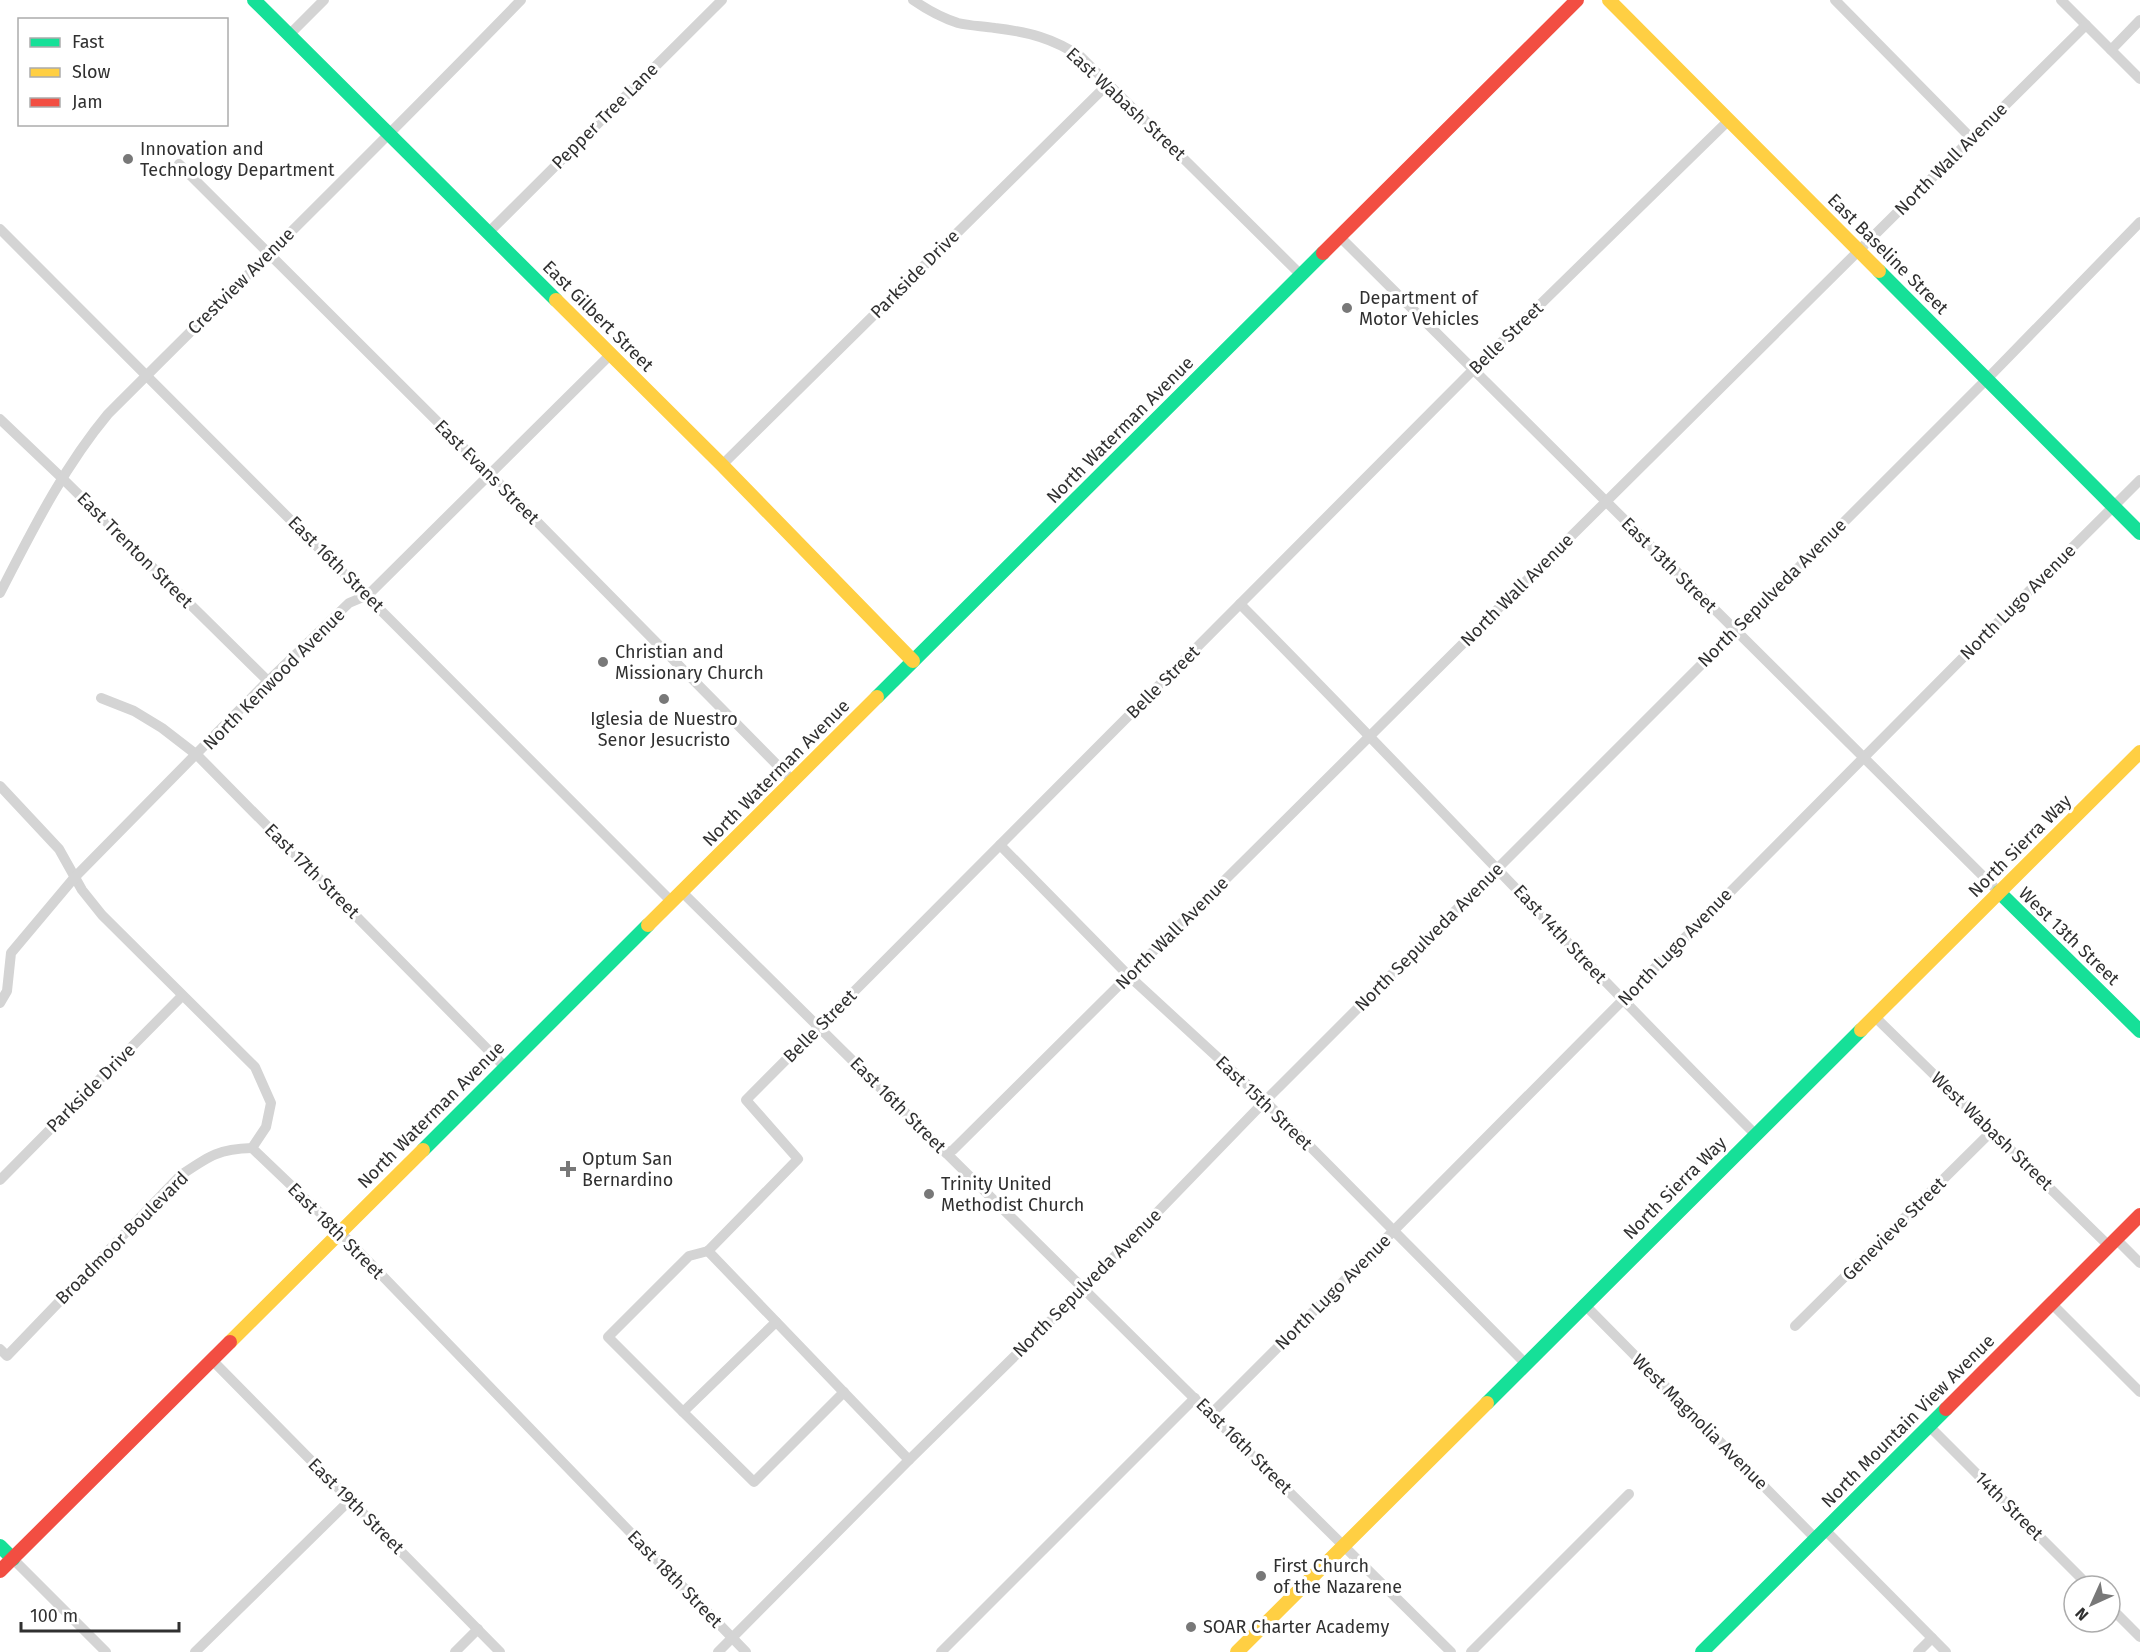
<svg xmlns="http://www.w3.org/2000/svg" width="2140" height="1652" viewBox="0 0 2140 1652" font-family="'Fira Sans',sans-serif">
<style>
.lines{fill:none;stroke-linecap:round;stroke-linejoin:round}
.street{stroke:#d4d4d4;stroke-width:10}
.fast{stroke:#16e098;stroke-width:14}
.slow{stroke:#ffcf43;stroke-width:14}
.jam{stroke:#f24e42;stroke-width:14}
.poi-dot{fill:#787878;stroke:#fff;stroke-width:2}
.labels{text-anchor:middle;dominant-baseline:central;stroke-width:6;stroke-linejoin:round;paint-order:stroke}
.street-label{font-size:18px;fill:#303030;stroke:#fff}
.poi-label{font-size:18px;fill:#303030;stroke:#fff;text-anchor:start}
</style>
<rect width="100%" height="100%" fill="#fff"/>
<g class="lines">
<g class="street">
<path d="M913 0C926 9 942 18 958 23 970 26 983 26 995 28 1028 32 1053 38 1081 57L1301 275"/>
<polyline points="1835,0 1972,139"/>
<polyline points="2061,0 2140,79"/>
<polyline points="289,35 324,0"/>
<polyline points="2111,50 2140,20"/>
<polyline points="179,164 490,474 793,781"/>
<polyline points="0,229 671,901"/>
<polyline points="489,232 722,0"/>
<polyline points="1340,237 1999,892"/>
<polyline points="0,419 63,479 268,681"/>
<polyline points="722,465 1109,83"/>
<path d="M0 593C32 531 63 468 108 414 246 276 385 140 521 0"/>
<path d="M1240 604C1414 779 1581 960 1755 1134"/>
<polyline points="101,698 134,711 162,728 197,755 505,1067"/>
<polyline points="0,786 59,849 82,890 102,915 255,1067 271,1103 266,1127 252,1148 340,1232 746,1652"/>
<polyline points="1000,845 1129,976 1265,1101 1525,1363"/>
<polyline points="681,891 1451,1652"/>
<polyline points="0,1003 7,991 11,953 74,878 268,681 349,603 368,595 610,355"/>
<polyline points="1874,1016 2109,1246"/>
<polyline points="946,1153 953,1150 2086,25"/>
<polyline points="0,1180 182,996"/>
<polyline points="2116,1239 2140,1263"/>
<polyline points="708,1251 798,1159 746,1100 1473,370 1729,120"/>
<polyline points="708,1251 909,1460"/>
<polyline points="2051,1303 2140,1392"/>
<polyline points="1584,1304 1816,1539"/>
<polyline points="776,1322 683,1412 754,1482 844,1392"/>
<polyline points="1795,1326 1992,1131"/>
<path d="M0 1349 7 1356 181 1175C209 1156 218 1149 252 1148"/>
<polyline points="212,1360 500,1652"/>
<polyline points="683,1412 608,1337 689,1256 708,1251"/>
<path d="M1211 1414C1522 1104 1829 790 2140 480"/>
<polyline points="1929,1426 2089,1586"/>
<polyline points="1825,1530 1946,1652"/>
<polyline points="13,1559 106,1652"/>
<polyline points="2110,1607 2140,1637"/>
<polyline points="195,1652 350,1500"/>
<polyline points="455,1652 478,1629"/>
<polyline points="718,1652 909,1460 1084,1288 1265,1101 1987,379 2140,222"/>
<polyline points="941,1652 1195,1398"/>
<polyline points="1471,1652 1629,1494"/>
<polyline points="1918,1652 1932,1638"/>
</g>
<g class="fast">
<polyline points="254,0 556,300"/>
<polyline points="1879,271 2140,533"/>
<polyline points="877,697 1323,253"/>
<polyline points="1999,892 2140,1031"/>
<polyline points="423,1150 648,925"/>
<polyline points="1487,1403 1861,1030"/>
<polyline points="0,1546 13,1559"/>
<polyline points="1702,1652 1946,1409"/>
</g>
<g class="slow">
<polyline points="1609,0 1879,271"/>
<polyline points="556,300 722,465 913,661"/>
<polyline points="648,925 877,697"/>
<polyline points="1861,1030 2140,752"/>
<polyline points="230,1342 423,1150"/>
<polyline points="1237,1652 1487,1403"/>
</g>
<g class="jam">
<polyline points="1323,253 1577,0"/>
<polyline points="1946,1409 2140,1215"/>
<polyline points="0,1571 230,1342"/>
</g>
</g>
<g class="poi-dot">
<circle cx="128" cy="159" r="6"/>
<circle cx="1347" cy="308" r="6"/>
<circle cx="603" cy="662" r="6"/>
<circle cx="664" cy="699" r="6"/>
<path d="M565 1160h6v6h6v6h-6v6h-6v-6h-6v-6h6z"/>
<circle cx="929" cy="1194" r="6"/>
<circle cx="1261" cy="1576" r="6"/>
<circle cx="1191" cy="1627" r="6"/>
</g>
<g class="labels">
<g class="street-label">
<text transform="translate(1126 104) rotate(43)">East Wabash Street</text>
<text transform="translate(605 116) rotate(-45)">Pepper Tree Lane</text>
<text transform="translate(1951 159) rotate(-45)">North Wall Avenue</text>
<text transform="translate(1888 254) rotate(45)">East Baseline Street</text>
<text transform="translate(915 274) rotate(-45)">Parkside Drive</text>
<text transform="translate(241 281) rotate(-45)">Crestview Avenue</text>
<text transform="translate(598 316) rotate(45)">East Gilbert Street</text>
<text transform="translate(1506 338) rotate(-44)">Belle Street</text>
<text transform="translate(1120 430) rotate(-45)">North Waterman Avenue</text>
<text transform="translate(487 472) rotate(45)">East Evans Street</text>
<text transform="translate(135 550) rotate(45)">East Trenton Street</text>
<text transform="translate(336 564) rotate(45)">East 16th Street</text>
<text transform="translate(1669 565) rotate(45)">East 13th Street</text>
<text transform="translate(1517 590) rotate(-45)">North Wall Avenue</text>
<text transform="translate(1772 593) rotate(-45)">North Sepulveda Avenue</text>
<text transform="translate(2018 602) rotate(-45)">North Lugo Avenue</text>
<text transform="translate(274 679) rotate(-45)">North Kenwood Avenue</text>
<text transform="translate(1163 682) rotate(-45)">Belle Street</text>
<text transform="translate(776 773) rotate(-45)">North Waterman Avenue</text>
<text transform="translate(2020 846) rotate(-45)">North Sierra Way</text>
<text transform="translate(312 871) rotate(45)">East 17th Street</text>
<text transform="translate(1172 933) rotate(-45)">North Wall Avenue</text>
<text transform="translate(1560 934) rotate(47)">East 14th Street</text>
<text transform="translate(2069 936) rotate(44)">West 13th Street</text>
<text transform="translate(1429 937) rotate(-45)">North Sepulveda Avenue</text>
<text transform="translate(1675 947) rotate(-46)">North Lugo Avenue</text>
<text transform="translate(820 1026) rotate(-45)">Belle Street</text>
<text transform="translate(91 1088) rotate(-45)">Parkside Drive</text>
<text transform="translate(1264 1103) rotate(44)">East 15th Street</text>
<text transform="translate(898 1105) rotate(45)">East 16th Street</text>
<text transform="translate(431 1115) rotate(-45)">North Waterman Avenue</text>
<text transform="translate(1992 1131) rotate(44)">West Wabash Street</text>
<text transform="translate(1675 1188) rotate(-45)">North Sierra Way</text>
<text transform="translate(1894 1229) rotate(-45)">Genevieve Street</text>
<text transform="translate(336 1231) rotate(45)">East 18th Street</text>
<text transform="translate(122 1238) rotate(-45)">Broadmoor Boulevard</text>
<text transform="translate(1087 1283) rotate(-45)">North Sepulveda Avenue</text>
<text transform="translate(1333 1292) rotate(-45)">North Lugo Avenue</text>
<text transform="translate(1908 1421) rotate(-45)">North Mountain View Avenue</text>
<text transform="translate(1700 1422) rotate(45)">West Magnolia Avenue</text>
<text transform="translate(1244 1446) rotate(45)">East 16th Street</text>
<text transform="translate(356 1506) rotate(45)">East 19th Street</text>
<text transform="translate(2009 1506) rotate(45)">14th Street</text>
<text transform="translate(675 1579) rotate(46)">East 18th Street</text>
</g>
<g class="poi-label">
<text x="140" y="149">Innovation and<tspan x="140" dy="21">Technology Department</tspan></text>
<text x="1359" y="298">Department of<tspan x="1359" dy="21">Motor Vehicles</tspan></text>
<text x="615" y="652">Christian and<tspan x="615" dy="21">Missionary Church</tspan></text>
<text x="664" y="719" text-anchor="middle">Iglesia de Nuestro<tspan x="664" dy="21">Senor Jesucristo</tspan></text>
<text x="582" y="1159">Optum San<tspan x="582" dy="21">Bernardino</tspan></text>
<text x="941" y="1184">Trinity United<tspan x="941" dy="21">Methodist Church</tspan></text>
<text x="1273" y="1566">First Church<tspan x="1273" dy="21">of the Nazarene</tspan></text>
<text x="1203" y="1627">SOAR Charter Academy</text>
</g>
</g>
<rect x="18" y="18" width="210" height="108" fill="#ffffff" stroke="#acacac" stroke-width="1.5"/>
<rect x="30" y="38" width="30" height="9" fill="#16e098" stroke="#acacac" stroke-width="1.5"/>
<text x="72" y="48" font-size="18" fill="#303030">Fast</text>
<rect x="30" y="68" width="30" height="9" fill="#ffcf43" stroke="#acacac" stroke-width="1.5"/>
<text x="72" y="78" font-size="18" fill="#303030">Slow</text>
<rect x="30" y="98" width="30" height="9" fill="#f24e42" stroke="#acacac" stroke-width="1.5"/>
<text x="72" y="108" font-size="18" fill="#303030">Jam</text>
<g transform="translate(2092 1604) rotate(225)"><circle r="28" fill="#ffffff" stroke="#acacac" stroke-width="1.5"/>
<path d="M0-4.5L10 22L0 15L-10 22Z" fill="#787878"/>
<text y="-9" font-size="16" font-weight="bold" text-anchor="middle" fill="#303030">N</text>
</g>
<path d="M21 1622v9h158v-9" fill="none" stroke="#303030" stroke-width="3"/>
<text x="30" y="1622" font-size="18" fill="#303030" stroke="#ffffff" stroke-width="4.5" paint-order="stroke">100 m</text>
</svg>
